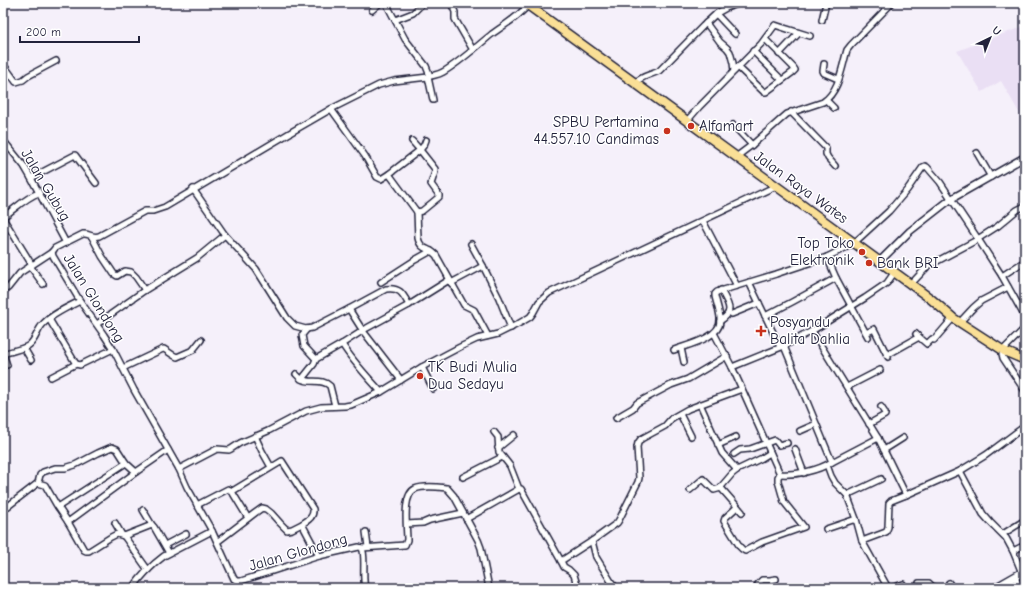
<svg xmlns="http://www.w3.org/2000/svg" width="1028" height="591" viewBox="0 0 1028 591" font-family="'Comic Neue',sans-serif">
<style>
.built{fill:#eadff4}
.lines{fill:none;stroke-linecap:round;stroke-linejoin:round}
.minor-casing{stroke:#22223b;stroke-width:8}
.tertiary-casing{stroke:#22223b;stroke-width:9}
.secondary-casing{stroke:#22223b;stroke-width:10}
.trunk-casing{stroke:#22223b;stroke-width:11}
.minor{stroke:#fff;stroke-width:5}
.tertiary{stroke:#fff;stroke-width:6}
.secondary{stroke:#fff;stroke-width:7}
.trunk{stroke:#fadf96;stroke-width:8}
.poi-dot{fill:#c8321e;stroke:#fff;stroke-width:1.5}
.labels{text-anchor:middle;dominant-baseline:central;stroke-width:3;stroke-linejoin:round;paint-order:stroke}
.poi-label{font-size:15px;fill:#22223b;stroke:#fff;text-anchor:start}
.street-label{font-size:15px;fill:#22223b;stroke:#fff}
</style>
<rect width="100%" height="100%" fill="#f5f0fa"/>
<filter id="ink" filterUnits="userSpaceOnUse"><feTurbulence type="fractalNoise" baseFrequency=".025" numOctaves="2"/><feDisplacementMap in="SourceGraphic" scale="8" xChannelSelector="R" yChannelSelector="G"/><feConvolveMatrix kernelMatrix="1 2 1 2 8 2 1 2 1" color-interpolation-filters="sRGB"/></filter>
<g filter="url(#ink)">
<polygon class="built" points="1025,26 1025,123 1001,81 982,92 957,51"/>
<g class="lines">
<g class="minor-casing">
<g id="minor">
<polyline points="386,3 405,39 426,66 430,76"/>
<polyline points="451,3 455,12 455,19 473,50"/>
<polyline points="372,10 380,3"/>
<polyline points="716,14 735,34"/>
<polyline points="395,20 413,13 423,3"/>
<polyline points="822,20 826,3"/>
<polyline points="706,23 720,42 727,48 730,52 733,63 734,71"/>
<polyline points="753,51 782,80"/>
<polyline points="779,54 799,33"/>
<polyline points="824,64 823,71 824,73 838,79"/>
<polyline points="738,67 764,92 766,92 793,72 795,70 793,67 765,39"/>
<polyline points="3,68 6,68 16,82 23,80 28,76 56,61"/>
<polyline points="428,77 433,100"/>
<path d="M635 83C641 76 651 75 659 71L703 26 717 13 726 8 741 3"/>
<polyline points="826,100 834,108"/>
<polyline points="331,109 365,156 377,177 381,179 389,174 417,212 422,211 439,197 439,195 431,184 435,172 435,169 420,150 412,141"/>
<polyline points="791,112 826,148 826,154 828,158 835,166"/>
<polyline points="687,121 699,107 761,44 775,25 781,27 810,36"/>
<polyline points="733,125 752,145"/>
<polyline points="3,140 24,166 31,178 66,243"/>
<polyline points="977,153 991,177"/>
<path d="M736 157 752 145 787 114 823 102C839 92 842 67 847 50L851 45 892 3"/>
<polyline points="389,174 420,150 424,145 426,140"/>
<polyline points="31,178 73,156 75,155 96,183"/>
<path d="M193 189 225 235 256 269 287 318 295 326 306 329 312 328 349 309 386 289C400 287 403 294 409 305"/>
<path d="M417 212 418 238C421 251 429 247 436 255L464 305 474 310 488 336"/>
<path d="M3 217C15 209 26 197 39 193"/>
<polyline points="3,219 8,226 32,265"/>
<polyline points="703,221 737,286"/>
<polyline points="92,237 102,256 114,274 117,276 125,271 131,272 136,277 145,290"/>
<polyline points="471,244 483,266"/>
<path d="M52 252 53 256 80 301 104 335 113 349 134 390 179 469 187 487 212 531 234 579 237 581H241L319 556 359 547 362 548C366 555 362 577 365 588"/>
<polyline points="827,257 836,278 868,337"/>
<polyline points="30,266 43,284"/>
<polyline points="1002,276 1025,261"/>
<polyline points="381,282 415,260 431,251"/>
<polyline points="749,282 780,347"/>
<polyline points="451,283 483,266 499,298 511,328"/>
<polyline points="910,285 928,266 973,242 998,226 1017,210 1025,206"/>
<path d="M3 290 8 288 20 273 52 252 55 248 83 234C89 233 91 238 99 236L145 211H153L165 207 293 131 331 109 379 85 394 81 428 77C433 75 438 75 443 72 460 62 476 47 492 34 504 25 519 17 528 5"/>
<polyline points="349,309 363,331 401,380"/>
<polyline points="732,314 759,303"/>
<polyline points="765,316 792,302 836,278"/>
<polyline points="49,319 76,364"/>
<path d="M720 321C736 311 727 303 721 290"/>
<polyline points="960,322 973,308 981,301 1008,287"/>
<polyline points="97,324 145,290 197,258 225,235"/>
<polyline points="1025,328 1006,347 1002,354 1003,358 1025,391"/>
<polyline points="307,329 302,335 304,346 316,359"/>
<polyline points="812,331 878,438 906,495 960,471 986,455 1025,426"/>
<polyline points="714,333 732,367"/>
<polyline points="866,333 874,329 888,357"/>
<polyline points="919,337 927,344 932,339 934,340 953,318"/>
<path d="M342 344C353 362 367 376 381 392"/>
<polyline points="24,348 31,360"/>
<polyline points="681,348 684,362"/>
<path d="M674 350C687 345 720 338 720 321 721 315 716 302 715 296V294L717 292 776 274 827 257 853 244 889 211 907 190 923 167 925 166 927 167 940 182 978 239 1002 276 1025 317"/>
<path d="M3 354C10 351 25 349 29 345 36 340 37 330 43 324 52 314 68 307 80 301"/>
<polyline points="3,354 7,365"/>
<polyline points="887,355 919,337 916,334"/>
<polyline points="422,367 433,389"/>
<polyline points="123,368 163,349 164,349 173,355 177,357 193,350 201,340"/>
<path d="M296 374C298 376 299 377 301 379 311 384 322 378 330 386L335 406"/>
<polyline points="51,377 76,364 80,365 113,349"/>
<polyline points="302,379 314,364 316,359 342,344 367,328 409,305 449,280"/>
<polyline points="847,387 880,370"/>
<path d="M742 389 780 474C797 475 817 471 832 462L784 346"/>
<polyline points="700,404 722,453 737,470 762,458 770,453"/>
<polyline points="680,414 691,436"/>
<polyline points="616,418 633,408 637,403 671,385 688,379 727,356"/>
<polyline points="869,424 885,415 885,413 881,407"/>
<polyline points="800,431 816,424"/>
<polyline points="494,432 498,437 499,452 510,466 519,489"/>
<polyline points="255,436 262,451 271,467"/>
<polyline points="718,445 736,437"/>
<polyline points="498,448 514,435"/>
<polyline points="795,449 804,473"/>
<polyline points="884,450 903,438"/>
<polyline points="734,454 740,450 750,449 775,440 779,445 787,443"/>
<polyline points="832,462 878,438"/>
<polyline points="827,465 831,476 835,483 847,495 856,519 862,541 888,588"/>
<polyline points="179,469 217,449 229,450 231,449 240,443 268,431 306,411 321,407 345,406 351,405 381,392 422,367 460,347 477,339 498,334 518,324 530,317 533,313 539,302 549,293 776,186"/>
<polyline points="960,471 983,514 990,522 1006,538 1013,551 1022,573"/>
<polyline points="136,472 68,522 84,550 86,551 89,551 111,537 117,534 124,536 152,525 154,527 169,553"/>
<polyline points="463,477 502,457"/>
<polyline points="38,483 45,485 56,504 68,522"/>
<polyline points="720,488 732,474 737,470"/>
<polyline points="690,490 703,479 714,490 721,488 742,512"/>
<path d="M231 492 282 461 313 509C314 517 308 520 302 524L319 556"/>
<polyline points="847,495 881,479"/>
<polyline points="197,505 228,489 231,490 248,518"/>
<polyline points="58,507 126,463"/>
<polyline points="737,507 725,518 724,521 740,547 742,549 745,551 762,542 804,527 784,502 778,481 778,477 780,474"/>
<polyline points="3,510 38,483 40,475 43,472 55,468 65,468 75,465 98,453 112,447 117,449 126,463 136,472 168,450"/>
<polyline points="143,510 152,525"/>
<polyline points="466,519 519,489 521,489 561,561"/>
<polyline points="115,523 122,535"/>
<polyline points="407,524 423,523 430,520 463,513"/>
<polyline points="826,529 856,519"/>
<polyline points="366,532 368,547"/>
<polyline points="1003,534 1022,522"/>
<polyline points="124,536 148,570"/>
<polyline points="592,541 596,557 615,588"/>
<polyline points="862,541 886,532 888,527 889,503 891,501 906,495"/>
<polyline points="217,542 255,513 262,508 266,509 271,513 280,523 287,530 292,529 302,524"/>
<polyline points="165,545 186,534"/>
<path d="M362 548 405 545 407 540C407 528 402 495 415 489 424 485 438 487 447 488L454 496 478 540 481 548 489 588"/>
<polyline points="1013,551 1023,546"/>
<polyline points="1015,577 1020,588"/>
<polyline points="237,581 240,588"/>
<polyline points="919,583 929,583 934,588"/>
<polyline points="949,583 952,588"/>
<path d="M133 588C141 576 152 565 164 556L212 531"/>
<polyline points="578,588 574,575 569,570 564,567 561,561 592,541 617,523 619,520 638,482 639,478 637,447 638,443 641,439 665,426 672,418 688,409 742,389 732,367 784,346 812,331 865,298 887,283 894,273"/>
<polyline points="606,588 613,584"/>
<polyline points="759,588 758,584 762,580 770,580 776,579"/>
<polyline points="891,588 903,584"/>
</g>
</g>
<g class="tertiary-casing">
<polyline id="tertiary" points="879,262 910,231 951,199 1025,157"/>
</g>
<g class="secondary-casing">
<polyline id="secondary" points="995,588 1025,571"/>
</g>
<g class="trunk-casing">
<polyline id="trunk" points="525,3 657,99 931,299 953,318 1004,351 1025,360"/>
</g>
<use href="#minor" class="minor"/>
<use href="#tertiary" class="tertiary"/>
<use href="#secondary" class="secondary"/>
<use href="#trunk" class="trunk"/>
</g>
</g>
<g class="poi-dot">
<circle cx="691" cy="126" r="4"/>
<circle cx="667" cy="131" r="4"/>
<circle cx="862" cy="252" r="4"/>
<circle cx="869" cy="263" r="4"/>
<path d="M759 325h4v4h4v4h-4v4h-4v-4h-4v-4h4z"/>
<circle cx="420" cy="376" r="4"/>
</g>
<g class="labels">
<g class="poi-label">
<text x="659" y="122" text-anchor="end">SPBU Pertamina<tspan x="659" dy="17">44.557.10 Candimas</tspan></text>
<text x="699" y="126">Alfamart</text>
<text x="854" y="243" text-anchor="end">Top Toko<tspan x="854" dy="17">Elektronik</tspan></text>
<text x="877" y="263">Bank BRI</text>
<text x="770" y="322">Posyandu<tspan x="770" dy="17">Balita Dahlia</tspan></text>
<text x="428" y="367">TK Budi Mulia<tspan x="428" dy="17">Dua Sedayu</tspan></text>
</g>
<g class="street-label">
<text transform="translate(46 185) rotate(59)">Jalan Gubug</text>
<text transform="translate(801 187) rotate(36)">Jalan Raya Wates</text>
<text transform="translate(94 298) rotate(58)">Jalan Glondong</text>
<text transform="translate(298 552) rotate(-16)">Jalan Glondong</text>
</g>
</g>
<rect width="1028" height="591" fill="none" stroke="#fff" stroke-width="16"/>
<rect x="8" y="8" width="1012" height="575" fill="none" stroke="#22223b" stroke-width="1.5" filter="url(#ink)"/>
<g transform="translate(990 38) rotate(43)" stroke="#ffffff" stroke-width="3" paint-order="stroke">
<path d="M0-3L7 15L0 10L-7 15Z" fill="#22223b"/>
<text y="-6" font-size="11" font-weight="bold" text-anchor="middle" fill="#22223b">U</text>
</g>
<path d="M20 36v6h119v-6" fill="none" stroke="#22223b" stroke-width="2"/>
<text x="26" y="36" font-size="12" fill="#22223b" stroke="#ffffff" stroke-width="3" paint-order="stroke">200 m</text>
</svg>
